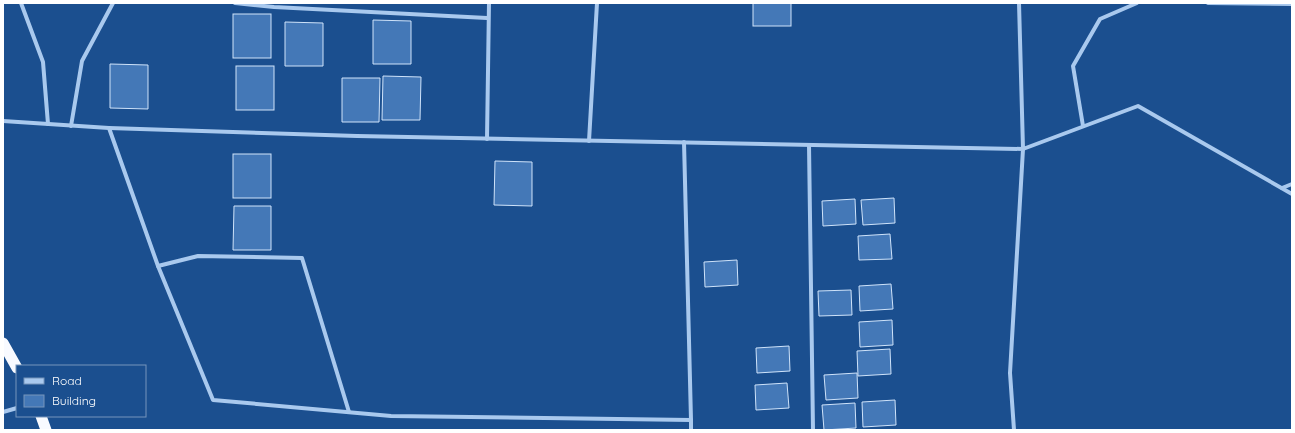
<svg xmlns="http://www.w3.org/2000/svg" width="1295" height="433" viewBox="0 0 1295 433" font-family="Quicksand,sans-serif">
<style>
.building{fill:#4478b7;stroke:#cfe3fa}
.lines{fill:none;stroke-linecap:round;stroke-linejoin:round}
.minor{stroke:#a9c9ee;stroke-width:4}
.trunk{stroke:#f8faff;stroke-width:11}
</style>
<rect width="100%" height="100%" fill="#1b4f8f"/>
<g class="building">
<rect x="753" y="3" width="38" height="23"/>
<rect x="233" y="14" width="38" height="44"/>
<polygon points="373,20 411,21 411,64 373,64"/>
<polygon points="285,22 323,23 323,66 285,66"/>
<polygon points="110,64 148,65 148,109 110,108"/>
<rect x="236" y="66" width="38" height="44"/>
<polygon points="383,76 421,77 420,120 382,120"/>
<polygon points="342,78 380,78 379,122 342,122"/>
<rect x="233" y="154" width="38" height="44"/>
<polygon points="495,161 532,162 532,206 494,205"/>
<polygon points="894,198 895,223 863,225 861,200"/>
<polygon points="855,199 856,224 823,226 822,201"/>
<polygon points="234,206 271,206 271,250 233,250"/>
<polygon points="890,234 892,259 859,260 858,236"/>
<polygon points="737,260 738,285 705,287 704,262"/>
<polygon points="891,284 893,309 860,311 859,286"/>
<polygon points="851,290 852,315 819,316 818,291"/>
<polygon points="892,320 893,345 860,347 859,322"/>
<polygon points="789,346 790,371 757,373 756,348"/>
<polygon points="890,349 891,374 858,376 857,351"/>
<polygon points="857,373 858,398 826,400 824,375"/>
<polygon points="787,383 789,408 756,410 755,385"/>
<polygon points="895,400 896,425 863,427 862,402"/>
<polygon points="855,403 856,428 824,430 822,405"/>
</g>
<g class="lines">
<g class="minor">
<polyline points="21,3 43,62 48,124"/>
<polyline points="235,3 274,7 487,18"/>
<polyline points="1019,3 1023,149 1138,106 1292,194"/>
<polyline points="1208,3 1292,4"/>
<polyline points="3,121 109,128 158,266 213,400 391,416 691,420 691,430"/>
<polyline points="71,126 82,61 113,3"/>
<polyline points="1083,126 1073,66 1100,19 1137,3"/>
<polyline points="109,128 357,136 1023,149 1010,373 1014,430"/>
<polyline points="487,139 489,3"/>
<polyline points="589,141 597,3"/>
<polyline points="684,142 691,420"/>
<polyline points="809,145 813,430"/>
<polyline points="1282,188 1292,184"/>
<polyline points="158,266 198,256 302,258 349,412"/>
<polyline points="3,412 17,408"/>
</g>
<g class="trunk">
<polyline points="3,343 17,368"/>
<polyline points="41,416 46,430"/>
</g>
</g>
<rect width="1295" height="433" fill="none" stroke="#ffffff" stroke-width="8"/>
<rect x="16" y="365" width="130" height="52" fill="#1b4f8f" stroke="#7695bc"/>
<rect x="24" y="378" width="20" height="6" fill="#a9c9ee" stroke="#7695bc"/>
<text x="52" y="385" font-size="12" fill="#ffffff">Road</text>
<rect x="24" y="395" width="20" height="12" fill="#4478b7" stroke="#7695bc"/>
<text x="52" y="405" font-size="12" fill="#ffffff">Building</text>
</svg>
